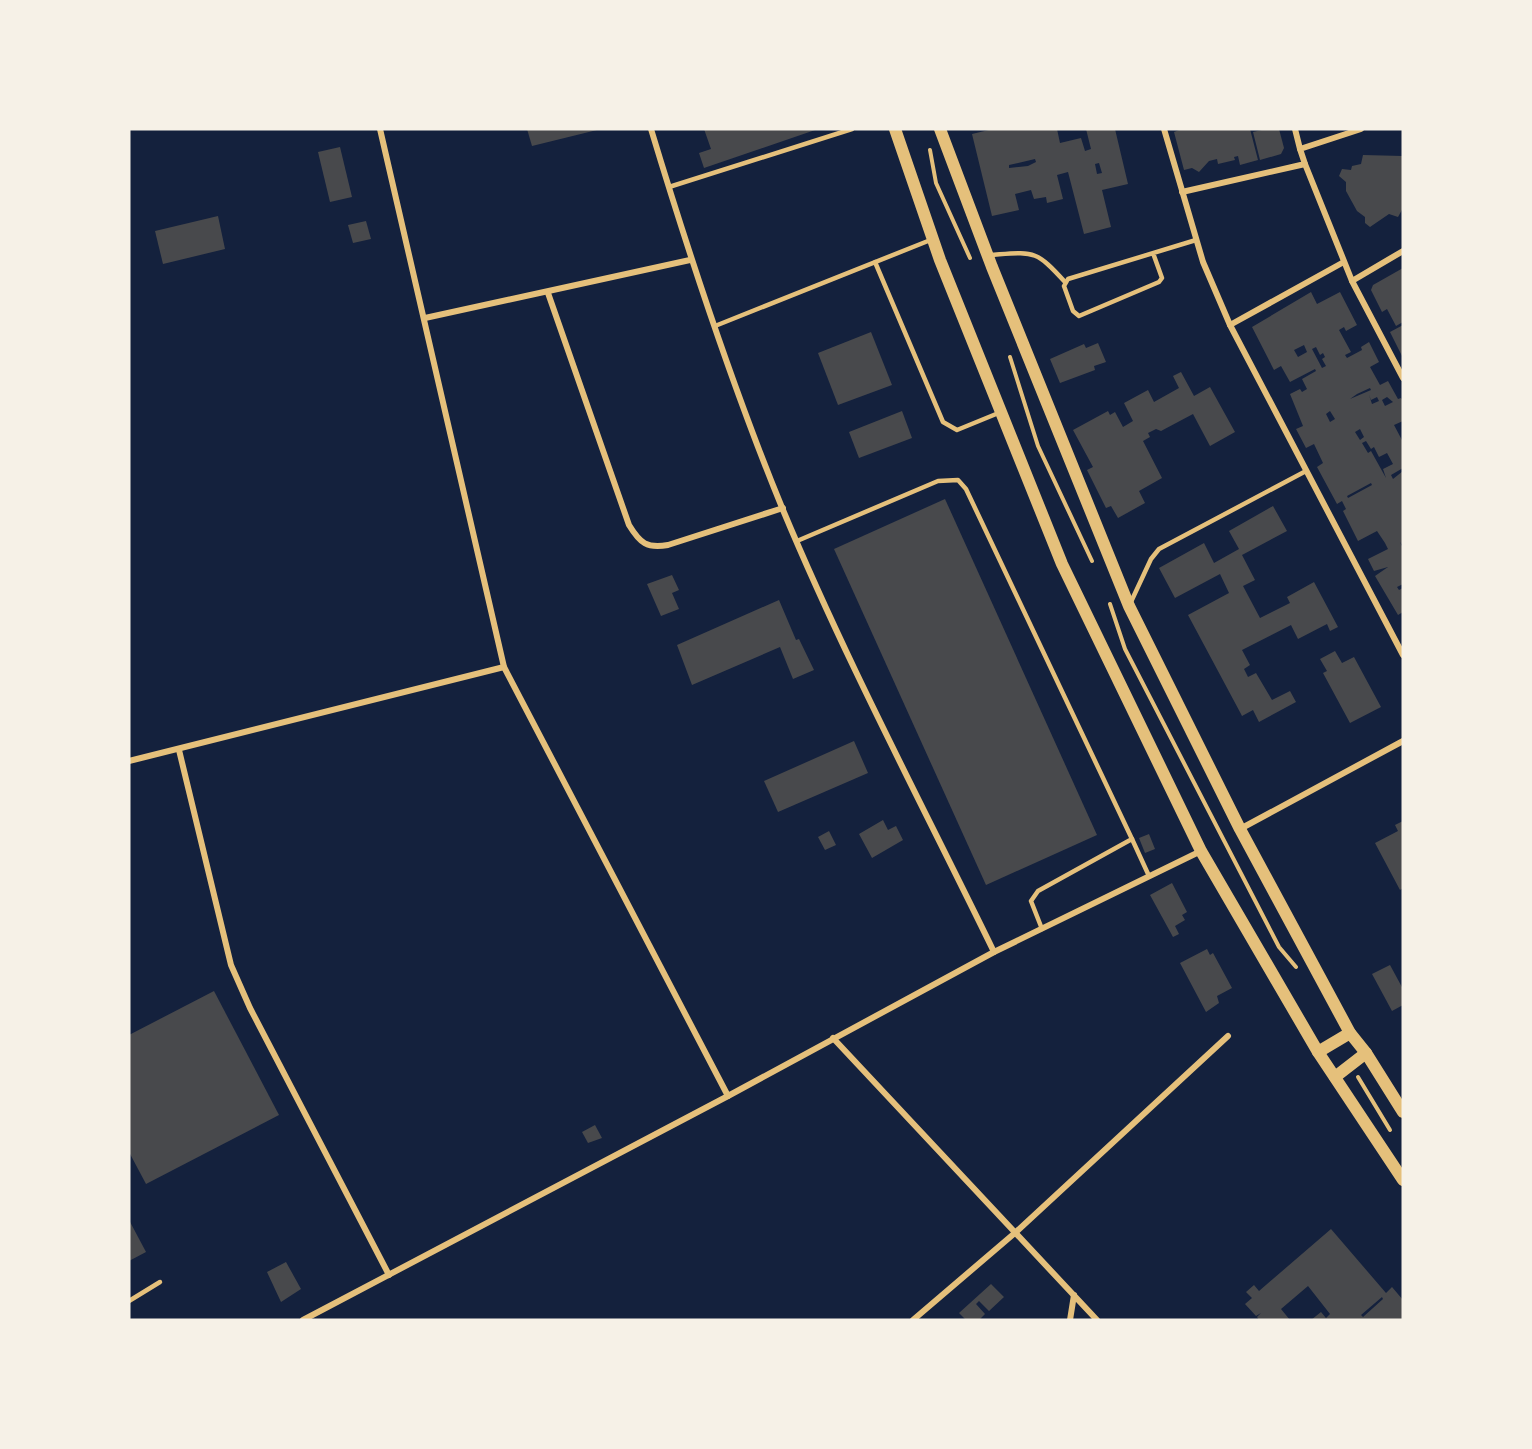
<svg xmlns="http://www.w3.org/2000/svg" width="1532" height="1449" viewBox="0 0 1532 1449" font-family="Signika,sans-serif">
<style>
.building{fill:#48494c;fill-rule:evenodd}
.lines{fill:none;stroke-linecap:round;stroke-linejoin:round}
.path{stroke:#e5c07b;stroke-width:4}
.service{stroke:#e5c07b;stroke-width:4.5}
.minor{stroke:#e5c07b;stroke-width:6}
.secondary{stroke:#e5c07b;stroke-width:12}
</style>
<rect width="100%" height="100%" fill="#14213d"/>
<g class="building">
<polygon points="527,129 597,129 597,130 532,146"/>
<polygon points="704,129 818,129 704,168 699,153 711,149"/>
<path d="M993 129H1057L1060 143 1081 138 1085 151 1091 149 1086 129H1115L1128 184 1102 190 1111 227 1084 234 1068 172 1057 175 1063 199 1047 203 1046 197 1034 199 1031 190 1015 194 1019 210 992 216 972 134ZM1035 159 1036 162 1028 166 1009 168V165ZM1099 163 1102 173 1097 174 1095 164Z"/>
<polygon points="1182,129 1250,129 1258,160 1240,165 1238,156 1234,157 1235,160 1218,164 1217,159 1209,161 1199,172 1192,168 1184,170 1174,132"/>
<polygon points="1266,129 1279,129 1284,148 1281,154 1260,160 1253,132"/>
<polygon points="340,147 352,197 330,202 318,152"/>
<polygon points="1363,155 1403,156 1403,208 1398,217 1389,214 1370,227 1365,223 1365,217 1357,211 1346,191 1346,182 1339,176 1342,169 1351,170 1352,166 1361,164"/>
<polygon points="218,216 225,249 163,264 155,231"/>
<polygon points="366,221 371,239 353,243 348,225"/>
<polygon points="1403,268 1403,322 1396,326 1387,309 1382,312 1371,290 1373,285"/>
<path d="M1311 292 1317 304 1340 292 1357 325 1346 331 1344 327 1339 330 1351 352 1345 355 1347 358 1362 350 1361 347 1369 342 1379 362 1370 367 1380 385 1388 381 1398 399 1401 398 1403 401V421L1394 425 1403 442V468L1391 475 1393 479 1403 471V546L1400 542 1403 548V584L1397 587 1399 590 1403 588V612L1398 615 1375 576 1388 567 1374 571 1368 559 1388 549 1385 543 1377 531 1358 541 1343 511 1346 509 1342 501 1337 504 1317 467 1323 463 1314 444 1306 448 1296 429 1303 426 1290 394 1300 389 1302 392 1307 389 1302 379 1316 371 1315 369 1290 382 1281 366 1274 370 1252 327ZM1304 345 1307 352 1298 357 1294 350ZM1316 347 1320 355 1323 353 1325 357 1322 359 1326 366 1322 368 1312 349ZM1370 388 1371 390 1350 399 1357 394ZM1369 395 1371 400 1377 397 1379 401 1372 404ZM1387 397 1393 402 1385 406 1382 400ZM1330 411 1335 419 1330 422 1326 414ZM1360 429 1364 437 1360 440 1355 432ZM1366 441 1371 449 1374 447 1379 457 1387 453 1393 464 1383 469 1386 478 1371 451 1368 453 1362 443ZM1371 483 1372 485 1348 498 1347 496Z"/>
<polygon points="1403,325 1403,358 1390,332"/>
<polygon points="871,332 892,385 838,405 818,353"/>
<polygon points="1098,343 1106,362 1094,366 1095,370 1060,383 1050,359 1084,344 1086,348"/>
<polygon points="1181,372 1194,396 1210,387 1235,432 1210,446 1193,414 1161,431 1156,429 1148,433 1150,437 1143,441 1162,478 1139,491 1145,503 1118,518 1111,506 1106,508 1087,470 1093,467 1073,430 1108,411 1110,415 1115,412 1123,427 1133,421 1124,403 1148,390 1154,402 1179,388 1173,376"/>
<polygon points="902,411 912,438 859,458 849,432"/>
<polygon points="945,499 1097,835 986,885 834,549"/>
<polygon points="1273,506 1287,531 1242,555 1255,580 1243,586 1260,618 1290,603 1287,597 1314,582 1338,627 1330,631 1327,624 1298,639 1291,625 1242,650 1250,665 1244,669 1248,677 1256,673 1272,700 1290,691 1296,702 1259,722 1253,710 1242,716 1241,714 1188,615 1229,593 1220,574 1175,598 1159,568 1204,543 1214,563 1239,549 1229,531"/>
<polygon points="672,575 679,590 672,593 679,609 661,616 647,584"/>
<polygon points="779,600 796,640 799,639 814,670 793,679 780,647 692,685 677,645"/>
<polygon points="1335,651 1342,663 1354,657 1381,707 1350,723 1323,673 1327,671 1320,659"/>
<polygon points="854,741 868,773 778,812 764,781"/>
<polygon points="883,820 888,830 896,826 903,840 872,858 859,834"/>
<polygon points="1403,821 1403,888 1400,890 1375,843 1398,831 1395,825"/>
<polygon points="829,831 836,845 825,850 818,837"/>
<polygon points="1149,834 1155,849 1145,853 1139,838"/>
<polygon points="1172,883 1187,912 1182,915 1185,920 1175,926 1179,934 1173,937 1150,895"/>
<polygon points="1207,949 1210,955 1213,953 1232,988 1217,996 1219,1003 1206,1012 1180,963"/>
<polygon points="1390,965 1403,989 1403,1005 1392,1011 1372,974"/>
<polygon points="214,991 279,1115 146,1184 129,1152 129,1035"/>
<polygon points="595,1125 602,1138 588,1143 582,1132"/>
<polygon points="129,1220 146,1252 129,1261"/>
<path d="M1331 1229 1386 1293 1392 1287 1403 1300V1320H1311L1321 1312 1326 1318 1330 1314 1308 1286 1281 1309 1290 1320H1259L1257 1317 1261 1313 1256 1316 1245 1304 1252 1298 1246 1292 1254 1285 1259 1291ZM1382 1297 1383 1299 1363 1317 1361 1315Z"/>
<polygon points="286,1262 301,1289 281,1302 267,1272"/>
<polygon points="991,1284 1004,1297 989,1311 979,1301 976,1304 985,1314 979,1320 966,1320 959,1313"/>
</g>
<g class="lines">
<g class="path">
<polyline points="930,150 936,183 970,258"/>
<polyline points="1010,357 1038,446 1092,561"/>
<polyline points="1110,604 1125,649 1279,947 1296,967"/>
<polyline points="1358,1077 1390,1130"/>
</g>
<g class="service">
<polyline points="669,187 852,129"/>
<polyline points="1153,253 1162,278 1159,282 1079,316 1073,311 1064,286 1068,279 1196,240"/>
<path d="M990 255C1034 252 1035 249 1065 282"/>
<polyline points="875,262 943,422 957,430 1001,412"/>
<polyline points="715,326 933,239"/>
<polyline points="797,541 938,481 958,480 966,489 1132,839 1038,891 1031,901 1042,929"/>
<polyline points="1130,604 1151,559 1159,549 1306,471"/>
<polyline points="1132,839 1149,876"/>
<polyline points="129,1301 160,1282"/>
</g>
<g class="minor">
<polyline points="380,129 504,667 728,1096 994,952 1201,851"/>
<path d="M651 129C690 258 732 386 783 510 846 661 923 806 994 952"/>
<polyline points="1164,129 1203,262 1230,325 1403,655"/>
<polyline points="1295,129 1300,149"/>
<polyline points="1305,164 1352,281 1403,251"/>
<polyline points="1182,192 1305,164 1300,149 1361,129"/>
<polyline points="1352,281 1403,378"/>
<path d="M548 293 629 525C640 543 647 549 668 545L783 508"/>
<polyline points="425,318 690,260"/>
<polyline points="1230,325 1342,263"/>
<polyline points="179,750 231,965 250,1008 389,1275"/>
<polyline points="129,761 504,667"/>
<polyline points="1240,829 1403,741"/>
<polyline points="833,1038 1097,1320"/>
<polyline points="303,1320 728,1096"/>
<polyline points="913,1320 1016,1232 1228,1036"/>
<polyline points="1070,1320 1074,1295"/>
</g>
<g class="secondary">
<polyline points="895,129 940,260 1062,564 1201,851 1318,1052 1403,1180"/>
<polyline points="940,129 992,267 1129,606 1240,829 1350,1033 1366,1053 1403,1112"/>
<polyline points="1318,1052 1350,1033"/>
<polyline points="1335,1077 1366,1053"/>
</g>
</g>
<rect width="1532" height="1449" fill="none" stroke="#f6f1e7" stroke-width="261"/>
</svg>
